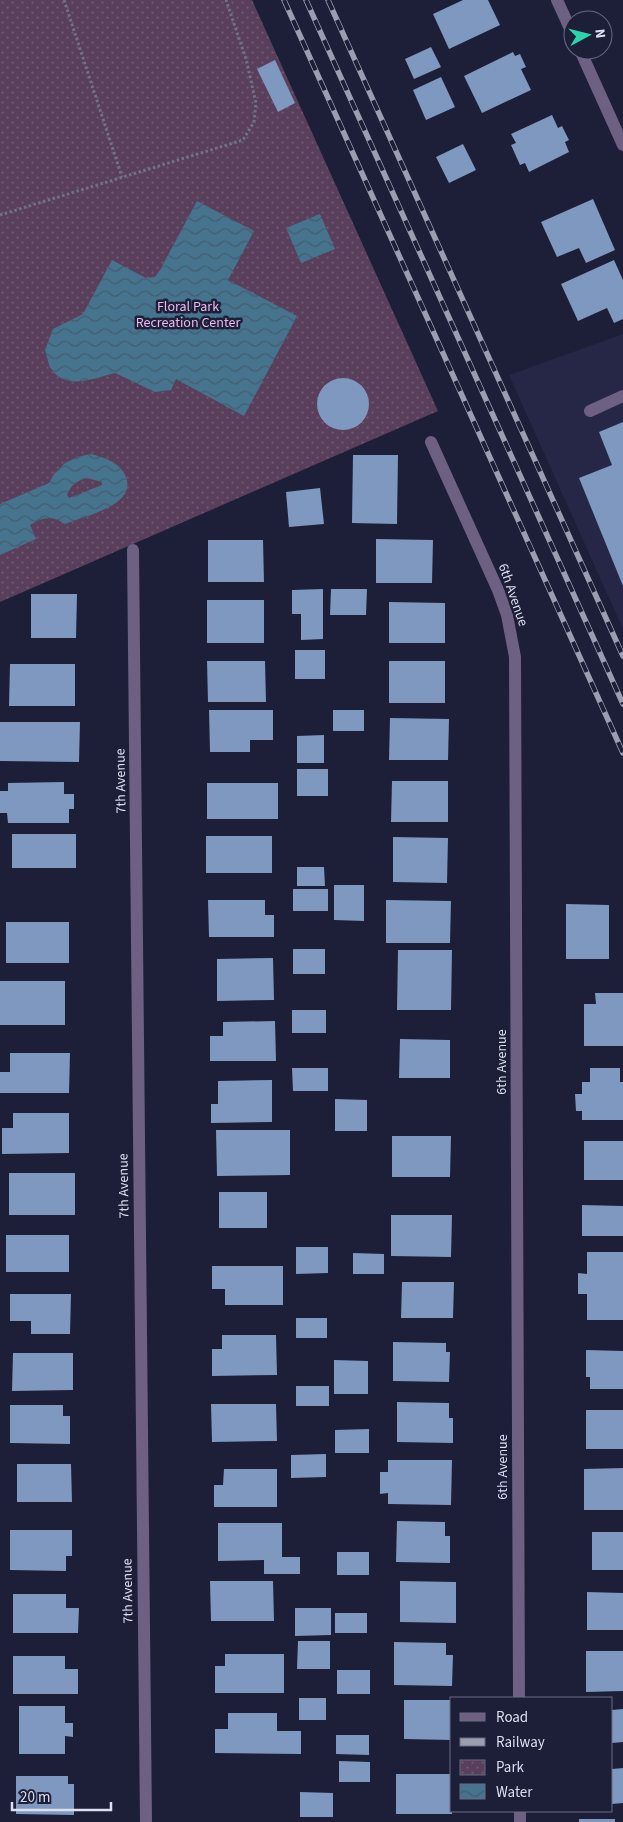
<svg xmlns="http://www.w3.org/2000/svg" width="623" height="1822" viewBox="0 0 623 1822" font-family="'Source Sans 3',sans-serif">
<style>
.built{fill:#262746}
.park{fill:url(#park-dots)}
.water{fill:url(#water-waves);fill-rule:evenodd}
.building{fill:#7e98bf}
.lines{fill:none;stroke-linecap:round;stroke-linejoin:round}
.path{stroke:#717289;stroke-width:3;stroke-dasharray:2.5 2.5;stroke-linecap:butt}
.service{stroke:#6d6083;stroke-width:12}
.minor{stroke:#6d6083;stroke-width:12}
.rail-casing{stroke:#9b9db1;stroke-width:5.5}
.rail{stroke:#1d1e38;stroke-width:4;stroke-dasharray:11;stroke-linecap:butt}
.labels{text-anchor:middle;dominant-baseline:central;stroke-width:5;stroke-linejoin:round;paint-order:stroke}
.park-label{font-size:14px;fill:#ecb8f0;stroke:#1d1e38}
.street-label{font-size:14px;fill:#dddff1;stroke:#1d1e38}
</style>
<defs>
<pattern id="park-dots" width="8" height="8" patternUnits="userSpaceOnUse" patternTransform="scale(1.25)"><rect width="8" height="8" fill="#593f5b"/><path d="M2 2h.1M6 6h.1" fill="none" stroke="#705a73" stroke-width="1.8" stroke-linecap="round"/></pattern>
<pattern id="water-waves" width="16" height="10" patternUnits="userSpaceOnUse" patternTransform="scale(1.25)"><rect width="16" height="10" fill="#46738e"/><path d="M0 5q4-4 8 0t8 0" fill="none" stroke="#445d6e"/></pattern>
</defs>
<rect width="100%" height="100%" fill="#1d1e38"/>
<polygon class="built" points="623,334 623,629 509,375"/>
<polygon class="park" points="0,0 252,0 438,411 0,602"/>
<g class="water">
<path d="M197 201 254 231 228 280 297 316 244 416 176 379 171 390 155 392 115 373C94 378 67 391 51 369 48 364 47 355 45 350L53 329 83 314 112 260 146 278 155 277 160 270Z"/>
<polygon points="320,214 335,249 301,263 286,228"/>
<path d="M91 454C105 458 120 462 126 477 137 505 85 516 65 524 52 515 44 517 30 525L36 539 0 555V504L49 483 54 474 65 463 77 457ZM87 478 102 482V485L69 498 67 495C71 485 76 481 87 478Z"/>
</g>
<g class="building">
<polygon points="463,0 488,0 500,25 449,49 433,14"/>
<polygon points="431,47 441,67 414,79 405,59"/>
<polygon points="513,52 515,56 520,54 526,67 521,69 531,90 482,113 464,76"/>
<polygon points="275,60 295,103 278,112 257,69"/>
<polygon points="441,77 455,107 426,120 413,90"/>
<polygon points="552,115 558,128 562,126 569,140 565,142 569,152 529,172 525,163 520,165 511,145 516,143 511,134"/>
<polygon points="463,144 476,170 449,183 436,157"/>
<polygon points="593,199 615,250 586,263 579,248 557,257 541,222"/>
<polygon points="614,260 623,280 623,319 614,323 607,308 578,321 561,284"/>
<circle cx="343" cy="404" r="26"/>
<polygon points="623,422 623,586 579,478 612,465 599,432"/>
<polygon points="353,455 398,455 397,524 352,523"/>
<polygon points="320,488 324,524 289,527 286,492"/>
<polygon points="376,539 433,540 432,583 376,583"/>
<polygon points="208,540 263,540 264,582 208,582"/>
<polygon points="323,589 323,639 301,640 301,614 292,614 292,590"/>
<polygon points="331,589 367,589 366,615 330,615"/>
<polygon points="31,594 77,594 76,638 31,638"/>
<rect x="207" y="600" width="57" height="43"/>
<polygon points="389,602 445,603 445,643 389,643"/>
<rect x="295" y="650" width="30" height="29"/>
<polygon points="207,661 265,661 266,702 208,702"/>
<rect x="389" y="661" width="56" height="42"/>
<polygon points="10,664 75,664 75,706 9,706"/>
<polygon points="209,710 273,710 273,740 250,740 250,752 210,752"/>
<rect x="333" y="710" width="31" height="21"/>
<polygon points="390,718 449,719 448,760 389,760"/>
<polygon points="0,722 80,722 79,762 0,761"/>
<polygon points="324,735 324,763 297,763 297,736"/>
<rect x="297" y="769" width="31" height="27"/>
<polygon points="392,781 448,781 448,822 391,822"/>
<polygon points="64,782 64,794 74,794 74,809 69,809 69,823 8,823 7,813 0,813 0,791 8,791 8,783"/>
<rect x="207" y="783" width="71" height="36"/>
<rect x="12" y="834" width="64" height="34"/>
<rect x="206" y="836" width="66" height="37"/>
<polygon points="393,837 448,838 447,883 393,882"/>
<polygon points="297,867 324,867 325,886 297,886"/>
<polygon points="334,885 364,885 364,921 334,920"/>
<rect x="293" y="889" width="35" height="22"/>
<polygon points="208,900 265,900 265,915 274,915 274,937 209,937"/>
<polygon points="386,900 451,901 450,943 386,943"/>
<polygon points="566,904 609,905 609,959 566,959"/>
<rect x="6" y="922" width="63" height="41"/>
<rect x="293" y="949" width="32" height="25"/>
<polygon points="398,950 452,950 451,1010 397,1010"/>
<polygon points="273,958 274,1000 217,1001 217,959"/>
<rect x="0" y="981" width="65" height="44"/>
<polygon points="595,993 623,993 623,1046 584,1046 584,1004 596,1004"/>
<rect x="292" y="1010" width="34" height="23"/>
<polygon points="275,1021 276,1061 210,1061 210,1036 223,1036 223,1022"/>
<polygon points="400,1039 450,1040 450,1078 399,1078"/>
<polygon points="10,1053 70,1053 69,1093 0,1093 0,1072 10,1072"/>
<polygon points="292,1068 328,1068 328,1091 293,1091"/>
<polygon points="590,1068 620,1068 620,1082 623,1082 623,1120 582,1120 582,1111 576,1111 575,1094 582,1094 582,1082 590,1082"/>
<polygon points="272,1080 272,1122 211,1123 211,1104 218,1104 218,1081"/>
<polygon points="335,1099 367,1100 367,1131 335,1131"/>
<polygon points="13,1113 69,1113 69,1153 2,1154 2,1128 13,1128"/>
<polygon points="216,1130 290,1130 290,1175 217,1176"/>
<polygon points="392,1136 451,1136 450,1177 392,1177"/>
<rect x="584" y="1141" width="39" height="39"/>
<rect x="9" y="1173" width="66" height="42"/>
<rect x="219" y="1192" width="48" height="36"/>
<polygon points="582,1205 623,1206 623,1236 582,1236"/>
<polygon points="391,1215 452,1215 451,1257 391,1256"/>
<rect x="6" y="1235" width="63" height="37"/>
<polygon points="296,1247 328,1247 328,1273 296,1274"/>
<polygon points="587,1252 623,1252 623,1320 587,1320 587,1294 578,1294 578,1273 587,1274"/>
<polygon points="353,1253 384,1254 384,1274 353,1274"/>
<polygon points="212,1266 283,1266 283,1305 225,1305 225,1289 212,1289"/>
<polygon points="402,1282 454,1282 453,1318 401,1318"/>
<polygon points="10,1294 71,1294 70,1334 31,1334 31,1321 10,1321"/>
<rect x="296" y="1318" width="31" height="20"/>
<polygon points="222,1335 276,1335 277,1375 212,1376 212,1349 222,1349"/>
<polygon points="393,1342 446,1343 446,1352 450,1352 449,1382 393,1381"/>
<polygon points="586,1350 623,1351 623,1389 590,1389 590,1377 586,1377"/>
<polygon points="13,1353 73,1353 73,1390 12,1391"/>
<polygon points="334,1360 368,1361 368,1394 334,1394"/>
<rect x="296" y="1386" width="33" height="20"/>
<polygon points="397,1402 449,1403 449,1418 453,1418 453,1443 397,1442"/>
<polygon points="211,1404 276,1404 277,1441 212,1442"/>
<polygon points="10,1405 63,1405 63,1416 70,1416 70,1444 10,1443"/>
<rect x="586" y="1410" width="37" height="39"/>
<polygon points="369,1429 369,1453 335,1453 335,1430"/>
<polygon points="326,1454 326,1477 291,1478 291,1455"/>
<polygon points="388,1460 452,1460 451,1505 388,1504 388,1493 380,1494 380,1472 388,1472"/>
<polygon points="17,1464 71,1464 72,1502 17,1502"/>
<polygon points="623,1468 623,1510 584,1510 584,1469"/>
<polygon points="224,1469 277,1469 277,1507 214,1507 214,1485 223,1485"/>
<polygon points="397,1521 445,1522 445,1536 450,1536 450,1563 396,1562"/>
<polygon points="218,1523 282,1523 282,1557 300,1557 300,1574 264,1574 264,1560 218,1561"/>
<polygon points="10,1530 72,1530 72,1556 66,1556 66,1571 10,1570"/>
<rect x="592" y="1532" width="31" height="38"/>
<rect x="337" y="1552" width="32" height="23"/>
<polygon points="210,1581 273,1581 274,1621 211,1621"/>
<polygon points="400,1581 456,1582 456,1623 400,1622"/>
<polygon points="587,1592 623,1593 623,1630 587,1630"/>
<polygon points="13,1594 66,1594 66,1608 79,1608 78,1633 13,1633"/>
<polygon points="295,1608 331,1608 331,1635 295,1636"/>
<rect x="335" y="1613" width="32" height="20"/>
<polygon points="298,1641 330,1641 330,1669 297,1669"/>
<polygon points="394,1642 446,1643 446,1655 453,1655 452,1686 394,1685"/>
<polygon points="586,1651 623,1651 623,1691 586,1692"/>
<polygon points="225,1654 284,1654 284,1693 215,1693 215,1666 225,1666"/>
<polygon points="13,1656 65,1656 65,1669 78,1669 78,1694 13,1694"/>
<rect x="337" y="1670" width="33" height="24"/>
<rect x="299" y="1698" width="27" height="22"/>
<polygon points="404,1700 452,1700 452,1740 404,1739"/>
<polygon points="19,1706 65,1706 65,1723 73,1723 73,1737 65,1736 65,1754 19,1754"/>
<polygon points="623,1709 623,1742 612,1743 612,1710"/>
<polygon points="228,1713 277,1713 277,1731 301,1731 301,1754 215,1753 215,1729 228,1729"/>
<polygon points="336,1735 369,1735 369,1755 336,1754"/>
<polygon points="339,1761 370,1762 370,1782 339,1782"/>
<polygon points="623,1768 623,1803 612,1804 612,1769"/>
<rect x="396" y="1774" width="56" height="40"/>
<polygon points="16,1776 68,1776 68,1784 74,1784 74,1815 16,1814"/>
<polygon points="300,1792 333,1793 333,1817 300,1817"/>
<rect x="579" y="1819" width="36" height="3"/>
</g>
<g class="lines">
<g class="path">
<polyline points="64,0 122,177"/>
<polyline points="0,215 243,140 254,122 256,103 246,59 226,0"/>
</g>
<polyline class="service" points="590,411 623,396"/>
<g class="minor">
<polyline points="557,0 573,35"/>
<polyline points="580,50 623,145"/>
<polyline points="431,442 498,590 507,615 515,657 519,1698"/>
<polyline points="133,550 146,1822"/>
<polyline points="520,1811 520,1822"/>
</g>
<g class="rail-casing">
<g id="rail">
<polyline points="284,0 623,753"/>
<polyline points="306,0 623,704"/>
<polyline points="328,0 623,656"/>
</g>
</g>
<use href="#rail" class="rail"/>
</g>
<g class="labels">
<g class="park-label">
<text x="188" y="307">Floral Park<tspan x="188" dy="16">Recreation Center</tspan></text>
</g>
<g class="street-label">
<text transform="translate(513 595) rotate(71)">6th Avenue</text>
<text transform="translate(121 781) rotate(-91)">7th Avenue</text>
<text transform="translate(502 1062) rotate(-90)">6th Avenue</text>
<text transform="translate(124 1186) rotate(-91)">7th Avenue</text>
<text transform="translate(503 1467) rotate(-90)">6th Avenue</text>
<text transform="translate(128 1591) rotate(-91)">7th Avenue</text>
</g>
</g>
<rect x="450" y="1697" width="162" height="115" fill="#1d1e38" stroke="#6a6b82"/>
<rect x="460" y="1713" width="25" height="8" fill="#6d6083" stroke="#6a6b82"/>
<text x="496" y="1722" font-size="15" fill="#dddff1">Road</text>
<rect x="460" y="1738" width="25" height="8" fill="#9b9db1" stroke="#6a6b82"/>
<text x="496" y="1747" font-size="15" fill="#dddff1">Railway</text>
<rect x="460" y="1760" width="25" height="15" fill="url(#park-dots)" stroke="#6a6b82"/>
<text x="496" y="1772" font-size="15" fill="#dddff1">Park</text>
<rect x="460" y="1784" width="25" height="15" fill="url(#water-waves)" stroke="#6a6b82"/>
<text x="496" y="1797" font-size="15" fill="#dddff1">Water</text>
<g transform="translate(588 35) rotate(83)"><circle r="24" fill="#1d1e38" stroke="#6a6b82"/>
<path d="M0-4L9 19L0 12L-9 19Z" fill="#2ad5ac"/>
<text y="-8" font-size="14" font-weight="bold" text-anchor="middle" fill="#dddff1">N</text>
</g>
<path d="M12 1802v8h99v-8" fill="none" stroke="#dddff1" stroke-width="2.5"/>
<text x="20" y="1802" font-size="15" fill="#dddff1" stroke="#1d1e38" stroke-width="4" paint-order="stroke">20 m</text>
</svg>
